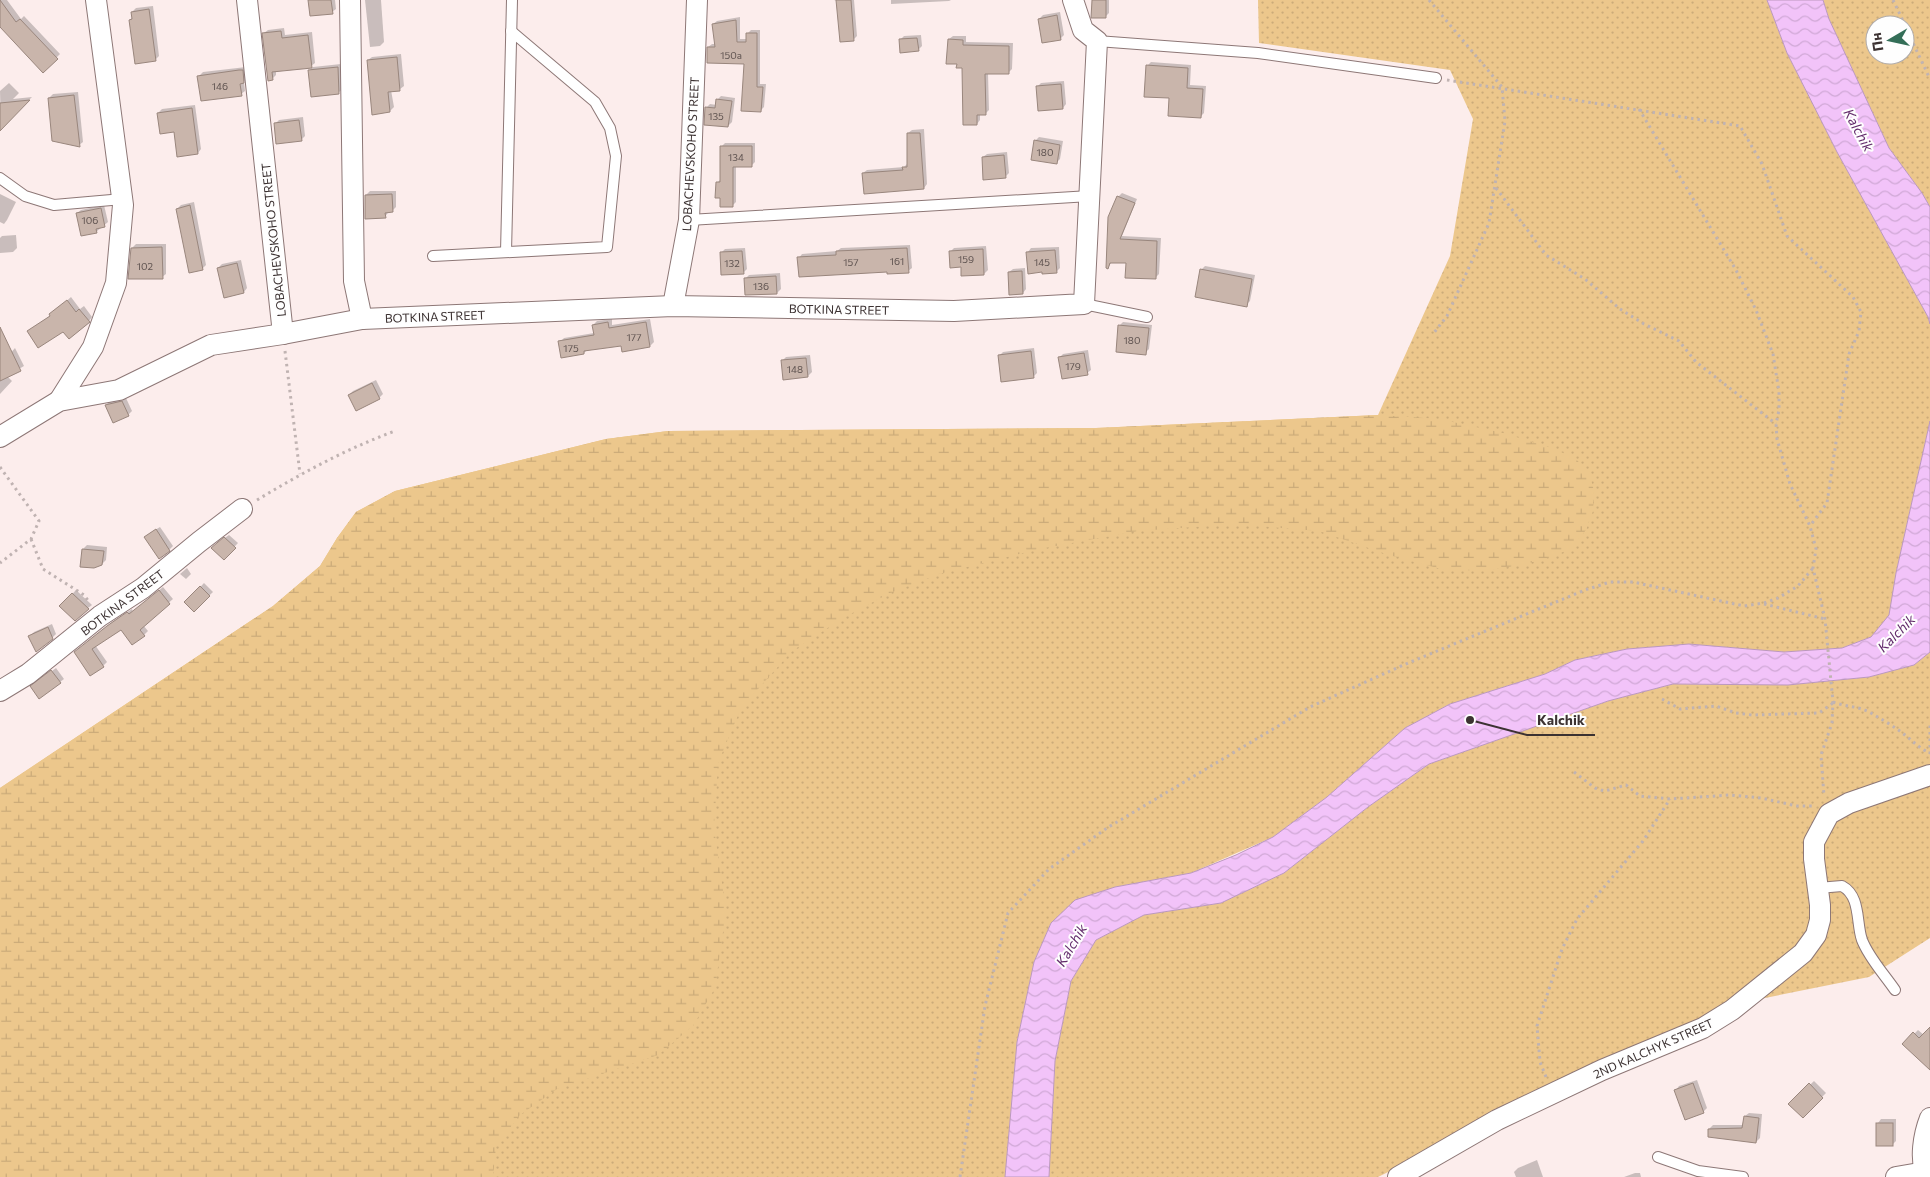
<svg xmlns="http://www.w3.org/2000/svg" width="1930" height="1177" viewBox="0 0 1930 1177" font-family="Commissioner,sans-serif">
<style>
.grass{fill:url(#grass-dots);fill-rule:evenodd}
.wetland{fill:url(#wetland-marsh)}
.water{fill:url(#water-waves);stroke:#bb98bd}
.shadow{fill:#0003}
.building{fill:#c9b5ab;stroke:#99867d}
.lines{fill:none;stroke-linecap:round;stroke-linejoin:round}
.lane-casing{stroke:#8d7776;stroke-width:12}
.street-casing{stroke:#8d7776;stroke-width:22}
.path{stroke:#c0b3b2;stroke-width:3;stroke-dasharray:2.5 4;stroke-linecap:butt}
.lane{stroke:#fff;stroke-width:10}
.street{stroke:#fff;stroke-width:20}
.labels{text-anchor:middle;dominant-baseline:central;stroke-width:4;stroke-linejoin:round;paint-order:stroke}
.number-label{font-size:10px;fill:#5f5350}
.street-label{font-size:12px;fill:#3c3232;stroke:#fefefe}
.water-label{font-size:14px;font-style:italic;fill:#632c6c;stroke:#fefefe}
.leader{fill:none;stroke:#3c3232;stroke-width:2}
.callout-dot{fill:#3c3232;stroke:#fefefe;stroke-width:2}
.callout-label{font-size:14px;text-anchor:middle;font-weight:bold;fill:#3c3232;stroke:#fefefe;stroke-width:4;stroke-linejoin:round;paint-order:stroke}
</style>
<defs>
<pattern id="grass-dots" width="8" height="8" patternUnits="userSpaceOnUse" patternTransform="scale(1.25)"><rect width="8" height="8" fill="#ecc78c"/><path d="M2 2h.1M6 6h.1" fill="none" stroke="#cbab79" stroke-width="1.8" stroke-linecap="round"/></pattern>
<pattern id="wetland-marsh" width="20" height="14" patternUnits="userSpaceOnUse" patternTransform="scale(1.25)"><rect width="20" height="14" fill="#ecc78c"/><path d="M1 5h8M5 5V1M11 12h8M15 12V8" fill="none" stroke="#cbab79"/></pattern>
<pattern id="water-waves" width="16" height="10" patternUnits="userSpaceOnUse" patternTransform="scale(1.25)"><rect width="16" height="10" fill="#f2c3f9"/><path d="M0 5q4-4 8 0t8 0" fill="none" stroke="#d0a8d6"/></pattern>
</defs>
<rect width="100%" height="100%" fill="#fcedec"/>
<g class="grass">
<polygon points="1258,0 1767,0 1787,53 1837,152 1928,317 1930,324 1930,421 1896,573 1889,616 1871,637 1842,648 1784,652 1689,644 1627,649 1575,660 1545,674 1450,704 1405,728 1327,797 1273,837 1191,873 1115,887 1051,923 1034,962 1017,1042 1005,1177 0,1177 0,788 273,606 320,566 337,538 356,512 395,491 606,439 668,431 1096,428 1378,415 1450,256 1473,119 1450,70 1259,43"/>
<path d="M1823 0H1930V207L1922 193 1889 148 1829 19ZM1875 25H1905V55H1875Z"/>
<polygon points="1930,652 1930,938 1869,977 1725,1006 1378,1177 1049,1177 1055,1061 1071,981 1096,940 1144,915 1221,903 1284,873 1368,807 1429,764 1608,701 1673,684 1788,685 1869,677 1914,665"/>
</g>
<polygon class="wetland" points="1378,415 1439,419 1503,433 1555,449 1577,460 1590,476 1594,491 1593,511 1586,530 1570,549 1549,558 1520,565 1484,571 1441,569 1389,555 1319,531 1235,524 1138,531 1039,549 939,574 890,593 843,618 792,651 741,708 718,763 714,828 726,911 715,988 693,1026 658,1055 557,1089 520,1115 496,1146 493,1177 0,1177 0,788 273,606 320,566 337,538 356,512 395,491 606,439 668,431 1096,428"/>
<g class="water">
<polygon points="1767,0 1823,0 1829,19 1889,148 1922,193 1930,207 1930,324 1928,317 1837,152 1787,53"/>
<polygon points="1930,421 1930,652 1914,665 1869,677 1788,685 1673,684 1608,701 1429,764 1368,807 1284,873 1221,903 1144,915 1096,940 1071,981 1055,1061 1049,1177 1005,1177 1017,1042 1034,962 1051,923 1075,900 1115,887 1191,873 1236,855 1273,837 1327,797 1405,728 1450,704 1545,674 1575,660 1627,649 1689,644 1784,652 1842,648 1871,637 1889,615 1896,573"/>
</g>
<g class="shadow">
<polygon points="0,0 7,0 21,19 24,16 60,54 43,71 0,24"/>
<polygon points="309,0 335,0 336,9 332,12"/>
<polygon points="365,0 381,0 384,42 380,46 370,47"/>
<polygon points="834,0 854,0 857,36 854,39 837,1"/>
<polygon points="891,0 951,0 949,1 891,4"/>
<polygon points="1093,0 1109,0 1109,13 1105,17"/>
<polygon points="153,6 159,56 155,60 130,20 133,17 132,12 136,8"/>
<polygon points="1060,12 1064,35 1060,39 1039,19 1043,15"/>
<polygon points="740,17 740,39 747,39 747,34 751,30 760,30 760,84 766,84 764,107 760,111 745,62 708,47 712,44 716,44 713,24 717,21"/>
<polygon points="284,28 285,35 312,32 315,63 311,66 276,70 276,75 272,79 264,33 268,30"/>
<polygon points="921,35 922,46 918,50 900,40 904,36"/>
<polygon points="953,36 966,36 966,42 1013,43 1012,69 1008,73 988,73 989,110 985,114 980,114 980,120 977,124 963,67 958,63 949,39"/>
<polygon points="401,54 404,86 400,89 391,90 394,107 390,111 368,60 372,57"/>
<polygon points="1151,62 1191,65 1190,85 1206,86 1204,113 1200,117 1170,97 1147,66"/>
<polygon points="341,64 343,89 339,92 309,71 313,67"/>
<polygon points="246,67 247,78 244,82 245,91 241,94 199,76 203,72"/>
<polygon points="1064,81 1066,104 1063,108 1037,87 1041,83"/>
<polygon points="9,83 19,93 13,99 32,97 1,128 0,91"/>
<polygon points="78,92 83,142 79,145 49,98 53,94"/>
<polygon points="721,96 735,98 732,122 728,126 706,108 710,104 717,105 717,100"/>
<polygon points="195,105 201,149 198,153 158,113 162,109"/>
<polygon points="303,117 305,136 301,140 275,124 279,120"/>
<polygon points="924,129 927,184 924,188 863,173 867,170 904,167 907,164 908,133 912,130"/>
<polygon points="1039,137 1063,141 1060,159 1056,163 1035,141"/>
<polygon points="725,143 755,143 755,162 751,166 736,166 736,202 732,206 721,197 717,183 721,179 721,147"/>
<polygon points="1007,152 1009,173 1005,177 983,157 987,154"/>
<polygon points="370,191 396,191 396,207 392,211 389,211 385,217 366,195"/>
<polygon points="1122,193 1137,199 1122,236 1161,238 1159,274 1155,278 1127,262 1112,261 1108,268 1118,197"/>
<polygon points="0,194 16,202 7,220 4,224 0,222"/>
<polygon points="194,202 206,265 202,269 177,209 181,205"/>
<polygon points="104,205 108,222 96,232 77,213 81,210"/>
<polygon points="16,235 17,248 13,252 0,253 0,238 2,236"/>
<polygon points="136,244 166,244 166,274 162,277 132,248"/>
<polygon points="910,245 912,268 908,271 799,258 802,254 837,251 841,248"/>
<polygon points="986,246 988,270 984,274 962,266 950,252 954,248"/>
<polygon points="1059,247 1060,268 1056,272 1028,252 1031,248"/>
<polygon points="745,248 747,269 743,273 721,253 725,249"/>
<polygon points="241,260 247,288 244,292 218,268 222,264"/>
<polygon points="1205,266 1255,275 1250,301 1246,305 1201,270"/>
<polygon points="1025,268 1026,289 1023,293 1009,272 1013,269"/>
<polygon points="780,273 781,289 777,293 746,278 749,275"/>
<polygon points="71,297 80,309 84,306 92,317 89,321 63,330 29,331 51,315"/>
<polygon points="612,319 612,325 650,319 654,342 650,346 622,345 587,350 584,353 560,342 564,338 594,333 593,325 597,321"/>
<polygon points="1123,322 1152,325 1149,349 1145,353 1120,325"/>
<polygon points="15,348 24,366 7,376 12,381 0,394 0,365"/>
<polygon points="1034,348 1037,373 1033,377 999,356 1003,352"/>
<polygon points="1088,350 1091,370 1087,373 1059,358 1063,354"/>
<polygon points="810,355 812,372 808,376 782,361 786,357"/>
<polygon points="376,380 383,394 379,398 349,395 353,391"/>
<polygon points="126,398 132,411 128,415 106,405 110,401"/>
<polygon points="160,527 173,546 169,550 150,533"/>
<polygon points="229,535 238,543 224,558 216,544"/>
<polygon points="87,545 107,547 106,560 102,564 83,549"/>
<polygon points="187,568 191,574 186,579 180,574"/>
<polygon points="204,583 213,592 194,610 186,602"/>
<polygon points="163,587 173,599 143,625 148,631 144,635 121,628 95,645 107,662 103,666 79,649 112,622 132,609 133,612"/>
<polygon points="76,590 92,605 88,608 61,606"/>
<polygon points="52,624 56,634 52,638 30,636 34,632"/>
<polygon points="56,668 64,679 60,682 36,683"/>
<polygon points="1918,1030 1924,1035 1930,1030 1930,1060 1904,1044"/>
<polygon points="1697,1080 1707,1108 1703,1112 1676,1090 1679,1086"/>
<polygon points="1814,1081 1826,1093 1803,1116 1790,1104"/>
<polygon points="1749,1113 1762,1114 1760,1138 1756,1142 1709,1129 1713,1125 1744,1125 1745,1116"/>
<polygon points="1881,1119 1896,1119 1896,1141 1892,1145 1878,1123"/>
<polygon points="1537,1160 1543,1177 1516,1177 1514,1172 1518,1168"/>
<polygon points="1635,1173 1640,1173 1641,1177 1624,1177"/>
</g>
<g class="building">
<polygon points="0,0 16,22 20,19 58,59 43,73 0,27"/>
<polygon points="308,0 331,0 333,14 310,16"/>
<polygon points="836,0 851,0 854,41 840,42"/>
<polygon points="1092,0 1106,0 1106,18 1091,18"/>
<polygon points="149,9 156,61 135,64 129,20 132,19 131,12"/>
<polygon points="1057,15 1061,40 1042,43 1038,19"/>
<polygon points="736,20 737,42 746,42 746,33 757,33 757,87 763,87 761,112 741,111 744,64 707,63 707,47 715,47 712,24"/>
<polygon points="281,31 282,38 308,35 312,68 272,72 273,80 268,81 262,33"/>
<polygon points="917,38 919,51 900,53 899,39"/>
<polygon points="948,39 963,40 963,45 1009,46 1009,74 985,74 986,115 977,115 977,125 963,125 962,68 956,68 957,64 946,64"/>
<polygon points="397,57 400,91 388,92 390,112 372,115 367,60"/>
<polygon points="1146,65 1188,68 1187,88 1203,89 1201,118 1168,116 1169,98 1144,97"/>
<polygon points="338,67 339,94 311,97 308,70"/>
<polygon points="239,70 243,70 244,83 240,84 242,96 201,101 197,76"/>
<polygon points="1061,84 1063,109 1038,111 1036,86"/>
<polygon points="74,95 80,147 52,141 48,98"/>
<polygon points="716,99 732,101 728,127 704,125 705,107 715,108"/>
<polygon points="30,100 0,131 0,103"/>
<polygon points="192,108 198,154 177,157 174,132 160,134 157,113"/>
<polygon points="299,120 302,141 276,144 274,123"/>
<polygon points="907,133 920,133 924,189 864,194 862,173 903,170 902,167 907,167"/>
<polygon points="1034,140 1060,145 1057,164 1031,160"/>
<polygon points="720,146 752,146 752,167 733,167 733,207 720,207 720,198 715,198 716,182 720,182"/>
<polygon points="1004,155 1006,178 983,180 982,157"/>
<polygon points="392,194 393,212 385,213 386,218 365,219 365,195"/>
<polygon points="1117,196 1135,203 1120,239 1157,241 1156,279 1125,278 1126,263 1110,263 1108,269 1106,268 1108,217"/>
<polygon points="190,205 203,270 189,273 176,209"/>
<polygon points="101,208 105,227 96,229 97,233 81,236 76,213"/>
<polygon points="162,247 163,279 128,279 131,248"/>
<polygon points="907,248 909,273 887,274 887,272 799,277 797,257 836,255 836,251"/>
<polygon points="983,249 984,275 961,276 961,267 950,268 949,251"/>
<polygon points="1055,250 1057,273 1042,274 1042,272 1028,274 1026,252"/>
<polygon points="742,251 744,274 721,275 720,252"/>
<polygon points="237,263 244,293 224,298 217,268"/>
<polygon points="1200,269 1252,279 1247,307 1195,297"/>
<polygon points="1022,271 1023,294 1009,295 1008,272"/>
<polygon points="776,276 777,294 745,295 744,278"/>
<polygon points="67,300 76,312 79,309 90,322 69,339 63,332 38,348 27,331 50,316 49,314"/>
<polygon points="608,322 609,328 646,322 650,347 622,352 621,346 584,351 584,354 561,358 558,341 594,335 592,325"/>
<polygon points="1118,325 1149,328 1146,355 1116,352"/>
<polygon points="0,327 21,371 0,381"/>
<polygon points="1031,351 1034,378 1001,382 998,355"/>
<polygon points="1084,353 1088,375 1062,379 1058,357"/>
<polygon points="806,358 808,377 783,380 781,360"/>
<polygon points="372,383 380,399 356,411 348,395"/>
<polygon points="122,401 129,416 113,423 105,405"/>
<polygon points="156,529 170,551 159,559 144,537"/>
<polygon points="224,537 236,548 224,560 211,548"/>
<polygon points="82,549 104,551 102,565 94,568 80,567"/>
<polygon points="200,586 210,596 194,612 184,602"/>
<polygon points="159,590 170,604 140,630 145,636 132,645 121,630 92,649 104,667 90,676 74,652 107,626 127,612 129,614"/>
<polygon points="72,593 89,609 75,621 59,606"/>
<polygon points="48,627 53,639 36,652 28,636"/>
<polygon points="51,670 61,683 39,699 30,686"/>
<polygon points="1930,1027 1930,1070 1902,1044 1913,1032 1919,1038"/>
<polygon points="1693,1083 1704,1113 1685,1120 1674,1090"/>
<polygon points="1809,1083 1823,1098 1803,1118 1788,1104"/>
<polygon points="1744,1116 1759,1118 1756,1143 1708,1137 1708,1129 1742,1128"/>
<rect x="1876" y="1123" width="17" height="23"/>
</g>
<g class="lines">
<g class="lane-casing">
<g id="lane">
<polyline points="1097,41 1258,53 1436,78"/>
<polyline points="0,178 25,196 54,205 123,199"/>
<polyline points="689,220 1090,196"/>
<polyline points="506,252 512,0"/>
<polyline points="433,256 607,247 616,156 610,128 595,102 511,31"/>
<polyline points="1084,304 1147,317"/>
<path d="M1818 888 1842 886C1861 896 1856 923 1862 940 1869 958 1884 974 1895 990"/>
<polyline points="1658,1157 1698,1171 1743,1177"/>
</g>
</g>
<g class="street-casing">
<g id="street">
<polyline points="247,0 283,334"/>
<polyline points="350,0 354,281 362,319"/>
<polyline points="673,306 689,220 697,0"/>
<polyline points="59,401 93,347 116,283 123,205 96,0"/>
<polyline points="0,437 59,401 119,390 211,345 283,334 362,319 673,306 954,311 1084,304 1097,41 1083,30 1073,0"/>
<polyline points="0,691 28,674 100,616 143,588 199,542 242,509"/>
<polyline points="1398,1177 1497,1120 1602,1070 1703,1028 1732,1010 1803,953 1816,935 1820,920 1820,905 1814,859 1814,842 1829,814 1849,803 1930,775"/>
<polyline points="1896,1177 1925,1172"/>
<path d="M1926 1177C1920 1158 1923 1136 1930 1118"/>
</g>
</g>
<g class="path">
<polyline points="1429,0 1502,87 1505,121 1489,223 1447,316 1433,334"/>
<polyline points="1893,0 1905,25"/>
<polyline points="1905,26 1930,79"/>
<polyline points="1447,80 1740,126 1762,164 1787,236 1853,297 1861,312 1859,331 1849,354 1827,503 1810,526"/>
<polyline points="1639,109 1736,270 1756,310 1773,354 1779,392 1779,410 1776,424 1777,439 1790,484 1810,526 1816,549 1813,568 1825,619 1833,702 1832,723 1821,755 1824,796"/>
<polyline points="1496,188 1546,255 1585,279 1620,309 1644,324 1679,341 1696,362 1776,424"/>
<polyline points="285,351 300,474"/>
<polyline points="0,467 39,521 31,539 0,563"/>
<path d="M257 500C302 473 346 449 395 431"/>
<polyline points="31,539 43,569 84,595 89,602"/>
<polyline points="1764,604 1825,619"/>
<polyline points="1662,699 1680,709 1716,706 1736,713 1752,715 1819,713 1833,703"/>
<path d="M1833 702C1846 707 1859 706 1871 713 1881 719 1892 725 1901 732 1911 739 1918 748 1930 753"/>
<polyline points="1930,754 1930,724"/>
<polyline points="1574,772 1595,788 1601,790 1605,791 1626,785 1640,796 1670,799 1730,795 1761,798 1797,806 1813,806"/>
<polyline points="1546,1077 1540,1062 1537,1026 1562,949 1577,919 1643,841 1670,799"/>
<polyline points="960,1177 985,1006 1008,913 1049,869 1107,828 1310,707 1408,663 1585,590 1610,582 1633,582 1744,606 1764,603 1778,598 1798,586 1813,568"/>
</g>
<use href="#lane" class="lane"/>
<use href="#street" class="street"/>
</g>
<g class="labels">
<g class="number-label">
<text x="731" y="55">150а</text>
<text x="220" y="86">146</text>
<text x="716" y="116">135</text>
<text x="1045" y="152">180</text>
<text x="736" y="157">134</text>
<text x="90" y="220">106</text>
<text x="966" y="259">159</text>
<text x="897" y="261">161</text>
<text x="851" y="262">157</text>
<text x="1042" y="262">145</text>
<text x="732" y="263">132</text>
<text x="145" y="266">102</text>
<text x="761" y="286">136</text>
<text x="634" y="337">177</text>
<text x="1132" y="340">180</text>
<text x="571" y="348">175</text>
<text x="1073" y="366">179</text>
<text x="795" y="369">148</text>
</g>
<g class="street-label">
<text transform="translate(690 154) rotate(-87)">LOBACHEVSKOHO STREET</text>
<text transform="translate(273 240) rotate(-96)">LOBACHEVSKOHO STREET</text>
<text transform="translate(839 309) rotate(1)">BOTKINA STREET</text>
<text transform="translate(435 316) rotate(-2)">BOTKINA STREET</text>
<text transform="translate(122 602) rotate(-37)">BOTKINA STREET</text>
<text transform="translate(1653 1048) rotate(-24)">2ND KALCHYK STREET</text>
</g>
<g class="water-label">
<text transform="translate(1859 130) rotate(61)">Kalchik</text>
<text transform="translate(1896 633) rotate(-45)">Kalchik</text>
<text transform="translate(1071 945) rotate(-59)">Kalchik</text>
</g>
</g>
<path class="leader" d="M1470 720L1527 735H1595"/>
<circle class="callout-dot" cx="1470" cy="720" r="5"/>
<g class="callout-label">
<text x="1561" y="725">Kalchik</text>
</g>
<g transform="translate(1890 40) rotate(261)"><circle r="24" fill="#fefefe" stroke="#b0acac"/>
<path d="M0-4L9 19L0 12L-9 19Z" fill="#346e58"/>
<text y="-8" font-size="14" font-weight="bold" text-anchor="middle" fill="#3c3232">Пн</text>
</g>
</svg>
